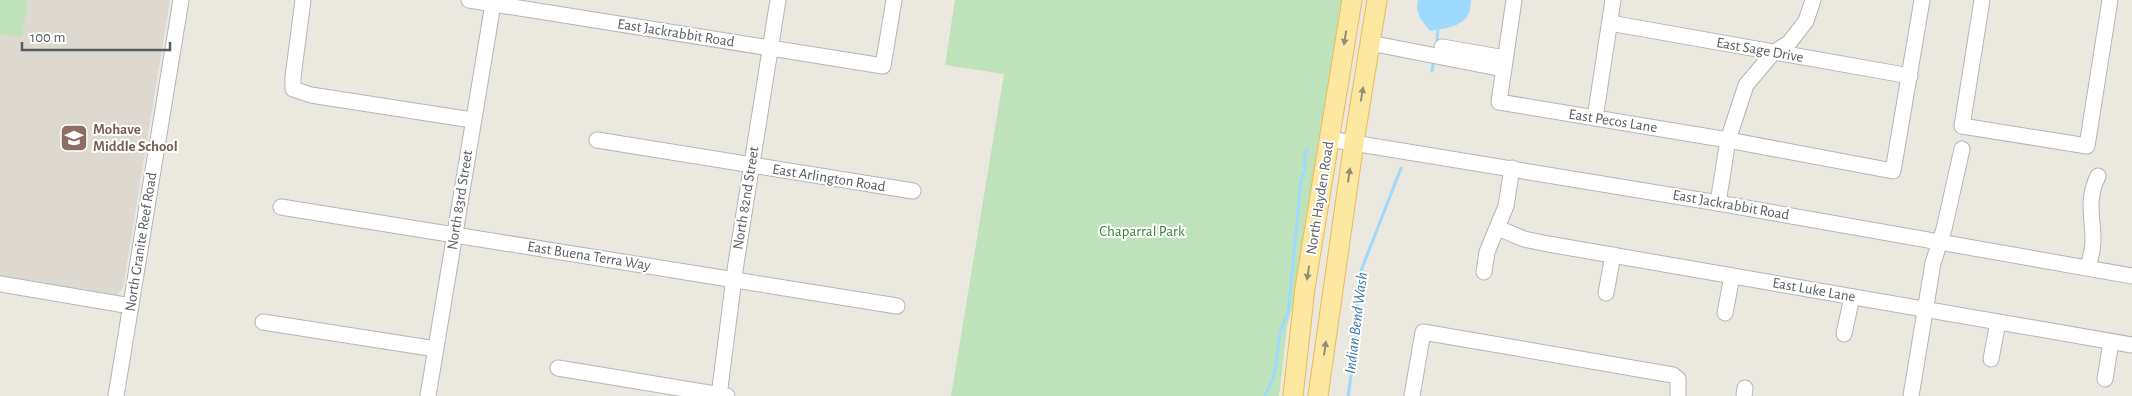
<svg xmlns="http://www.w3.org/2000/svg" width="2132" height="396" viewBox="0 0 2132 396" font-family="'Alegreya Sans',sans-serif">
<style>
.education{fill:#ddd9d0}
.green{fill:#bee3bb}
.water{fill:#9ddafd}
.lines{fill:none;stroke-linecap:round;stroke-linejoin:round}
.stream{stroke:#9ddafd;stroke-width:3}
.minor-casing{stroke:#b2b6ba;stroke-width:17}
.major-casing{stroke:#eeb956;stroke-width:21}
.minor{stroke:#fff;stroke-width:15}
.major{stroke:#fde8a2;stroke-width:19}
.oneway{fill:#928d77}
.labels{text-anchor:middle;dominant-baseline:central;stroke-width:4;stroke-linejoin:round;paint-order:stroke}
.street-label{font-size:15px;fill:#585c60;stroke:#fff}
.education-label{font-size:15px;font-weight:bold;fill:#785e54;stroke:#fff;text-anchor:start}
.park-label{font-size:15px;fill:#378236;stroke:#fff}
.water-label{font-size:16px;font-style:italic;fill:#3d7bae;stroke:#fff}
</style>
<rect width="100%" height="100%" fill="#ebe8df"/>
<polygon class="education" points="0,0 170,0 123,288 117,295 0,277"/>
<g class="green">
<polygon points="0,0 28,0 22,37 0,34"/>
<polygon points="955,0 1344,0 1295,296 1287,327 1279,396 951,396 1004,74 945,65"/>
</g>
<path class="water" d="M1418 0H1471C1471 26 1452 27 1430 31 1423 23 1414 12 1418 0Z"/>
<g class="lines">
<g class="stream">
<polyline points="1437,43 1438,27"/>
<polyline points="1432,71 1434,59"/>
<path d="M1265 396C1267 390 1271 384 1273 378 1280 357 1275 334 1288 314L1301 180 1305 169V153L1308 149"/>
<polyline points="1348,396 1354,355 1359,276 1401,168"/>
</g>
<g class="minor-casing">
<g id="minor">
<polyline points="303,0 293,77 293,89 311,95 472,120"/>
<polyline points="469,0 883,66 894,0"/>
<polyline points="1514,0 1499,102 1728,140 1893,171 1922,0"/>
<polyline points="1982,0 1962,126 2087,146 2110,0"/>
<polyline points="1610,23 1910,76"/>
<polyline points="1370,43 1503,69"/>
<polyline points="1442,47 1505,58"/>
<polyline points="1595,118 1613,0"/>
<polyline points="1329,139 1718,203 2132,276"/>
<polyline points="597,140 913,191"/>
<polyline points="1718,203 1728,140 1746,85 1773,53 1789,43 1806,21 1813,0"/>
<polyline points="281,207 897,306"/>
<polyline points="1498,228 1524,239 1548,244 2132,345"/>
<path d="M2088 268C2090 259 2093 250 2093 241 2093 215 2086 201 2098 176"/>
<polyline points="1484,272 1487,252 1506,206 1512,168"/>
<polyline points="0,284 131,306"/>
<polyline points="1606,293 1613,255"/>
<polyline points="1725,313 1732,276"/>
<polyline points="263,322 436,349"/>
<polyline points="1844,334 1852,297"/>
<polyline points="1991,359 1998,322"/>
<polyline points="558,368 727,396"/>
<polyline points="2105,379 2111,342"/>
<polyline points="116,396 181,0"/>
<polyline points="428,396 493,4"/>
<polyline points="719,396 735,270 778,0"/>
<polyline points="1412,396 1423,332 1673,375 1678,379 1678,396"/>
<polyline points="1744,396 1745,388"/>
<polyline points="1911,396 1933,263 1944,229 1962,149"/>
</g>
</g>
<g class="major-casing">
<g id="major">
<polyline points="1293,396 1305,288 1352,0"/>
<polyline points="1318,396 1354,142 1377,0"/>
</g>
</g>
<use href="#minor" class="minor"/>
<use href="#major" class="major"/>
</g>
<defs><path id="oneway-solid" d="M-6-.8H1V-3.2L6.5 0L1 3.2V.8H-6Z" transform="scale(1.25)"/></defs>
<g class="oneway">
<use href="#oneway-solid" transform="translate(1345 38) rotate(99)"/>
<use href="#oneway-solid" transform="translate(1362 94) rotate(-81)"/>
<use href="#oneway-solid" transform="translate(1349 175) rotate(-82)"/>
<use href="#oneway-solid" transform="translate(1308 273) rotate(99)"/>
<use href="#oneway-solid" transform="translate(1325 348) rotate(-82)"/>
</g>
<defs>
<g id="school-square" transform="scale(1.4375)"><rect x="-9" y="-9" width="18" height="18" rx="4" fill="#8d6e63" stroke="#fff"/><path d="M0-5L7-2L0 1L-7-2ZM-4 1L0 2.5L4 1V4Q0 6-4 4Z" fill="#fff"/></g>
</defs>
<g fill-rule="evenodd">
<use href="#school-square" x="74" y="138"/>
</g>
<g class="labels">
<g class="street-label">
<text transform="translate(676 33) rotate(9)">East Jackrabbit Road</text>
<text transform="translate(1760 50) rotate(10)">East Sage Drive</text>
<text transform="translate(1613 121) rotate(9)">East Pecos Lane</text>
<text transform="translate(829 178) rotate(9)">East Arlington Road</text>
<text transform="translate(746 198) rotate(-81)">North 82nd Street</text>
<text transform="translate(1320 198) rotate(-81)">North Hayden Road</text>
<text transform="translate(460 200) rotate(-81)">North 83rd Street</text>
<text transform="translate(1731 205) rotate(10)">East Jackrabbit Road</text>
<text transform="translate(141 242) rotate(-81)">North Granite Reef Road</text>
<text transform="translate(589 256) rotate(9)">East Buena Terra Way</text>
<text transform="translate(1814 290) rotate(10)">East Luke Lane</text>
</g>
<g class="education-label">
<text x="93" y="129">Mohave<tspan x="93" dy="17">Middle School</tspan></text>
</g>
<g class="park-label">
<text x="1142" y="231">Chaparral Park</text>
</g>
<g class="water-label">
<text transform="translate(1356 323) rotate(-83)">Indian Bend Wash</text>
</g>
</g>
<path d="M22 42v8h148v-8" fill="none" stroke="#585c60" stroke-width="2.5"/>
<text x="30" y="42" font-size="15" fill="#585c60" stroke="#ffffff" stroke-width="4" paint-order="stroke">100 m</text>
</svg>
